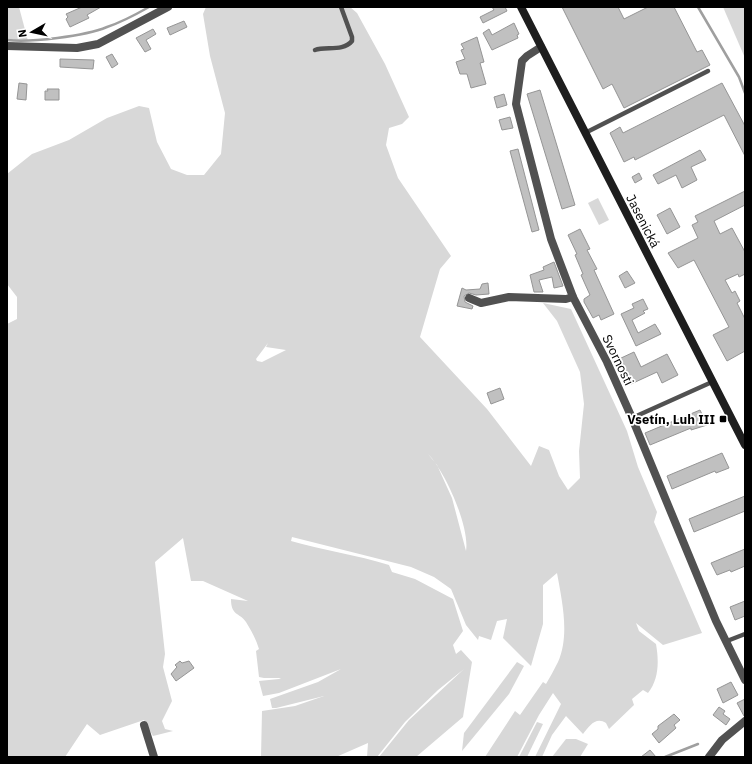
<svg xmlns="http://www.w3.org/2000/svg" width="752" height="764" viewBox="0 0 752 764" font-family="'IBM Plex Sans',sans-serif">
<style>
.green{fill:#d8d8d8;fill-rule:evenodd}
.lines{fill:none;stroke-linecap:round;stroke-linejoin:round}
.stream{stroke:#9f9f9f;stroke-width:2.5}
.building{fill:#c0c0c0;stroke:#959595}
.lane{stroke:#515151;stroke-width:4.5}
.street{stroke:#515151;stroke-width:8}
.secondary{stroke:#1e1e1e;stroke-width:8}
.poi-dot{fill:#000;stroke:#fff;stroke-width:1.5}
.labels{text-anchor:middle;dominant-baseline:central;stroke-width:3.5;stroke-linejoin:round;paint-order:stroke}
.street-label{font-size:13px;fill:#000;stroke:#fff}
.poi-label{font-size:13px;font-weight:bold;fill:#000;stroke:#fff;text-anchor:end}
</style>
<rect width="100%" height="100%" fill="#fff"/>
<g class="green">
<polygon points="7,7 19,7 28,41 7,40"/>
<path d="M206 7H350L357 13 385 64 409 117 402 124 389 128 386 145 398 178 451 256 440 269 420 337 487 409 531 466 539 446 549 450 559 476 568 490 580 478 579 451 584 404 580 372 557 321 543 303 571 309 627 431 638 467 657 512 654 522 702 633 663 645 636 623 639 631 656 644C659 661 659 679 648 693L643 690 632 699 634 705 609 729 606 723C596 716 589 726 583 734L566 716 552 735 542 757H535L561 704 553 693 539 715 517 757H485L515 711 520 715 543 682 546 684C550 677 554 670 558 662 570 635 562 601 557 573L543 585V624L531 666 503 638 507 619 497 621 491 640 479 636 478 640 466 625 451 589 434 577 411 567 292 537 291 541C323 550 357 555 389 565L392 572 415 579 453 599 463 631 453 645 456 654 461 650 472 662 463 717 416 757H379L409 720 464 669 438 690 405 722 377 757H367L368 743 336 757H261L262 711 295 706 324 696 276 708H272L270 699 318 682 341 669 279 693 263 696 259 681 279 679 281 678H264L259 677 256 651 259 649C256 639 251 630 246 622 239 612 231 616 231 599L248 601 203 581H191L183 538 155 562 165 654 163 667 172 701 162 721 165 729 173 731 153 736 144 720 100 735 87 724 65 757H7V324L17 319V297L7 284V174L32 154 69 140 107 118 139 106 149 108 157 142 171 169 187 175H204L221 154 225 113 210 56 203 14ZM268 343 266 347 286 350 262 362 257 361 256 359ZM428 454C445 471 470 527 466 551L452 498 437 465Z"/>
<polygon points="723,7 745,7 745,58"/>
<polygon points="598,198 609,220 599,225 588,203"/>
<polygon points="517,662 524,666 509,694 462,751 464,733"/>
<polygon points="537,722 543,724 527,757 519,757"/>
<polygon points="566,739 576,739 588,744 580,757 552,757"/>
</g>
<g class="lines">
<g class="stream">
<polyline points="698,7 739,77 745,93"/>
<path d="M7 40C30 43 85 36 107 27 122 22 135 15 149 7"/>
<polyline points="665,757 698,744"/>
</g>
</g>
<g class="building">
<polygon points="82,7 101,7 87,15 89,18 70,27 66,19 68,17 66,14"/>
<polygon points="492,7 505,7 507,11 483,23 480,17 494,10"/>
<polygon points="562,7 618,7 624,19 648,7 674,7 697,52 702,50 710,65 624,108 612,84 603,89"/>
<polygon points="184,21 187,27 170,35 167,28"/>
<polygon points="514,23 519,34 517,35 518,38 492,50 483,33 489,29 492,35"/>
<polygon points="153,29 156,34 146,40 151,49 145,52 136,38"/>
<polygon points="477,37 484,62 480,63 486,84 471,88 467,74 460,74 456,62 465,59 461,50 464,49 461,44"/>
<polygon points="112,54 118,64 112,68 106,57"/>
<polygon points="60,59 94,60 93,69 60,67"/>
<polygon points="19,83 27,84 26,100 17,99"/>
<polygon points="722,83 745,126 745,156 724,115 635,160 634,157 624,162 610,133 620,127 623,133"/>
<polygon points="47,89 59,89 59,100 45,100 45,91 48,91"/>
<polygon points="540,90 575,205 562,209 527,94"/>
<polygon points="504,94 507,105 497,108 494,97"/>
<polygon points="510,117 513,128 502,130 499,120"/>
<polygon points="518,149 539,230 532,232 510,151"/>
<polygon points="700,150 706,160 691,167 697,180 682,188 676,175 658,184 653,175"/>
<polygon points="639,173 642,179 635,183 632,177"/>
<polygon points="745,191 745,205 714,221 720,234 732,228 745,252 745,274 739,277 738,274 725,280 732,293 735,291 740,301 737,303 745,319 745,351 727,361 713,335 729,327 694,260 678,268 668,253 698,238 692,225 698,222 695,216"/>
<polygon points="670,208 680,227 667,234 657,215"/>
<polygon points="580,229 590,249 587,250 597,269 594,270 614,314 601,320 599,315 593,318 584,302 584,299 590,295 585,284 581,275 583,274 575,255 577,254 568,235"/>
<polygon points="554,262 563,286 554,288 552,277 539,280 543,292 534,292 530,275 544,270 543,267"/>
<polygon points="627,271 635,283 625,288 619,276"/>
<polygon points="488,283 489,294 476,295 469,293 464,296 465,302 473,306 472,309 457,306 462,288 466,290 480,289 482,284"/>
<polygon points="643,299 648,309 643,311 645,313 632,320 638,333 655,324 661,334 636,346 621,314 634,308 632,304"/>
<polygon points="634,352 641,367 667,354 678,375 662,383 657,372 631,384 619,359"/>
<polygon points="500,388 504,399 491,404 487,393"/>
<polygon points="700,410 707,425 691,430 691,428 650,445 645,433"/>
<polygon points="722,453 729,468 716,473 715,471 672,489 667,476"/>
<polygon points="745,496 745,511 694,532 689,519"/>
<polygon points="745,549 745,566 731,572 730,570 717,575 711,563"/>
<polygon points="745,601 745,616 735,620 730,607"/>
<polygon points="180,661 182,663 189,661 194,668 176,681 171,674 177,667 175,665"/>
<polygon points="731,682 738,695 723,703 717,689"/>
<polygon points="745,699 745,716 744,716 737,703"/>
<polygon points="719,707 725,711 723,714 730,719 726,725 713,715"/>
<polygon points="674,714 680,720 674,725 676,728 659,743 652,734 658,729 658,726"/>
<polygon points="650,750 656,757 641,757"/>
</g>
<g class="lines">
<g class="lane">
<path d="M315 50C326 46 343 52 352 41V37L341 7"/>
<polyline points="585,133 708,71"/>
<polyline points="632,418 712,382"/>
<polyline points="727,641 745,634"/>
</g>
<g class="street">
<polyline points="7,46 77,48 98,44 168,7"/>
<polyline points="541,47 527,56 522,61 516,104 551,239 573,297 607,362 632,418 716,621 745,680"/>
<polyline points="469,298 481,303 509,297 566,299 573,297"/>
<polyline points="144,725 154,757"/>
<polyline points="709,757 722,740 745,721"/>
</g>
<polyline class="secondary" points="521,7 745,445"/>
</g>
<rect class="poi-dot" x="719" y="415" width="8" height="8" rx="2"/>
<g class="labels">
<g class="street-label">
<text transform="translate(643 221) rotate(63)">Jasenická</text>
<text transform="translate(618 360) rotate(64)">Svornosti</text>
</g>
<g class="poi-label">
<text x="715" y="419">Vsetín, Luh III</text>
</g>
</g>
<rect width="752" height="764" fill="none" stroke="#000000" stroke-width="16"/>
<g transform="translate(32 32) rotate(261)" stroke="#ffffff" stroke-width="3" paint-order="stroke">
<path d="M0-3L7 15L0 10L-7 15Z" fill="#000000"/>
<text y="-6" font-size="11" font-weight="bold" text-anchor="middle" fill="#000000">N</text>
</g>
</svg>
